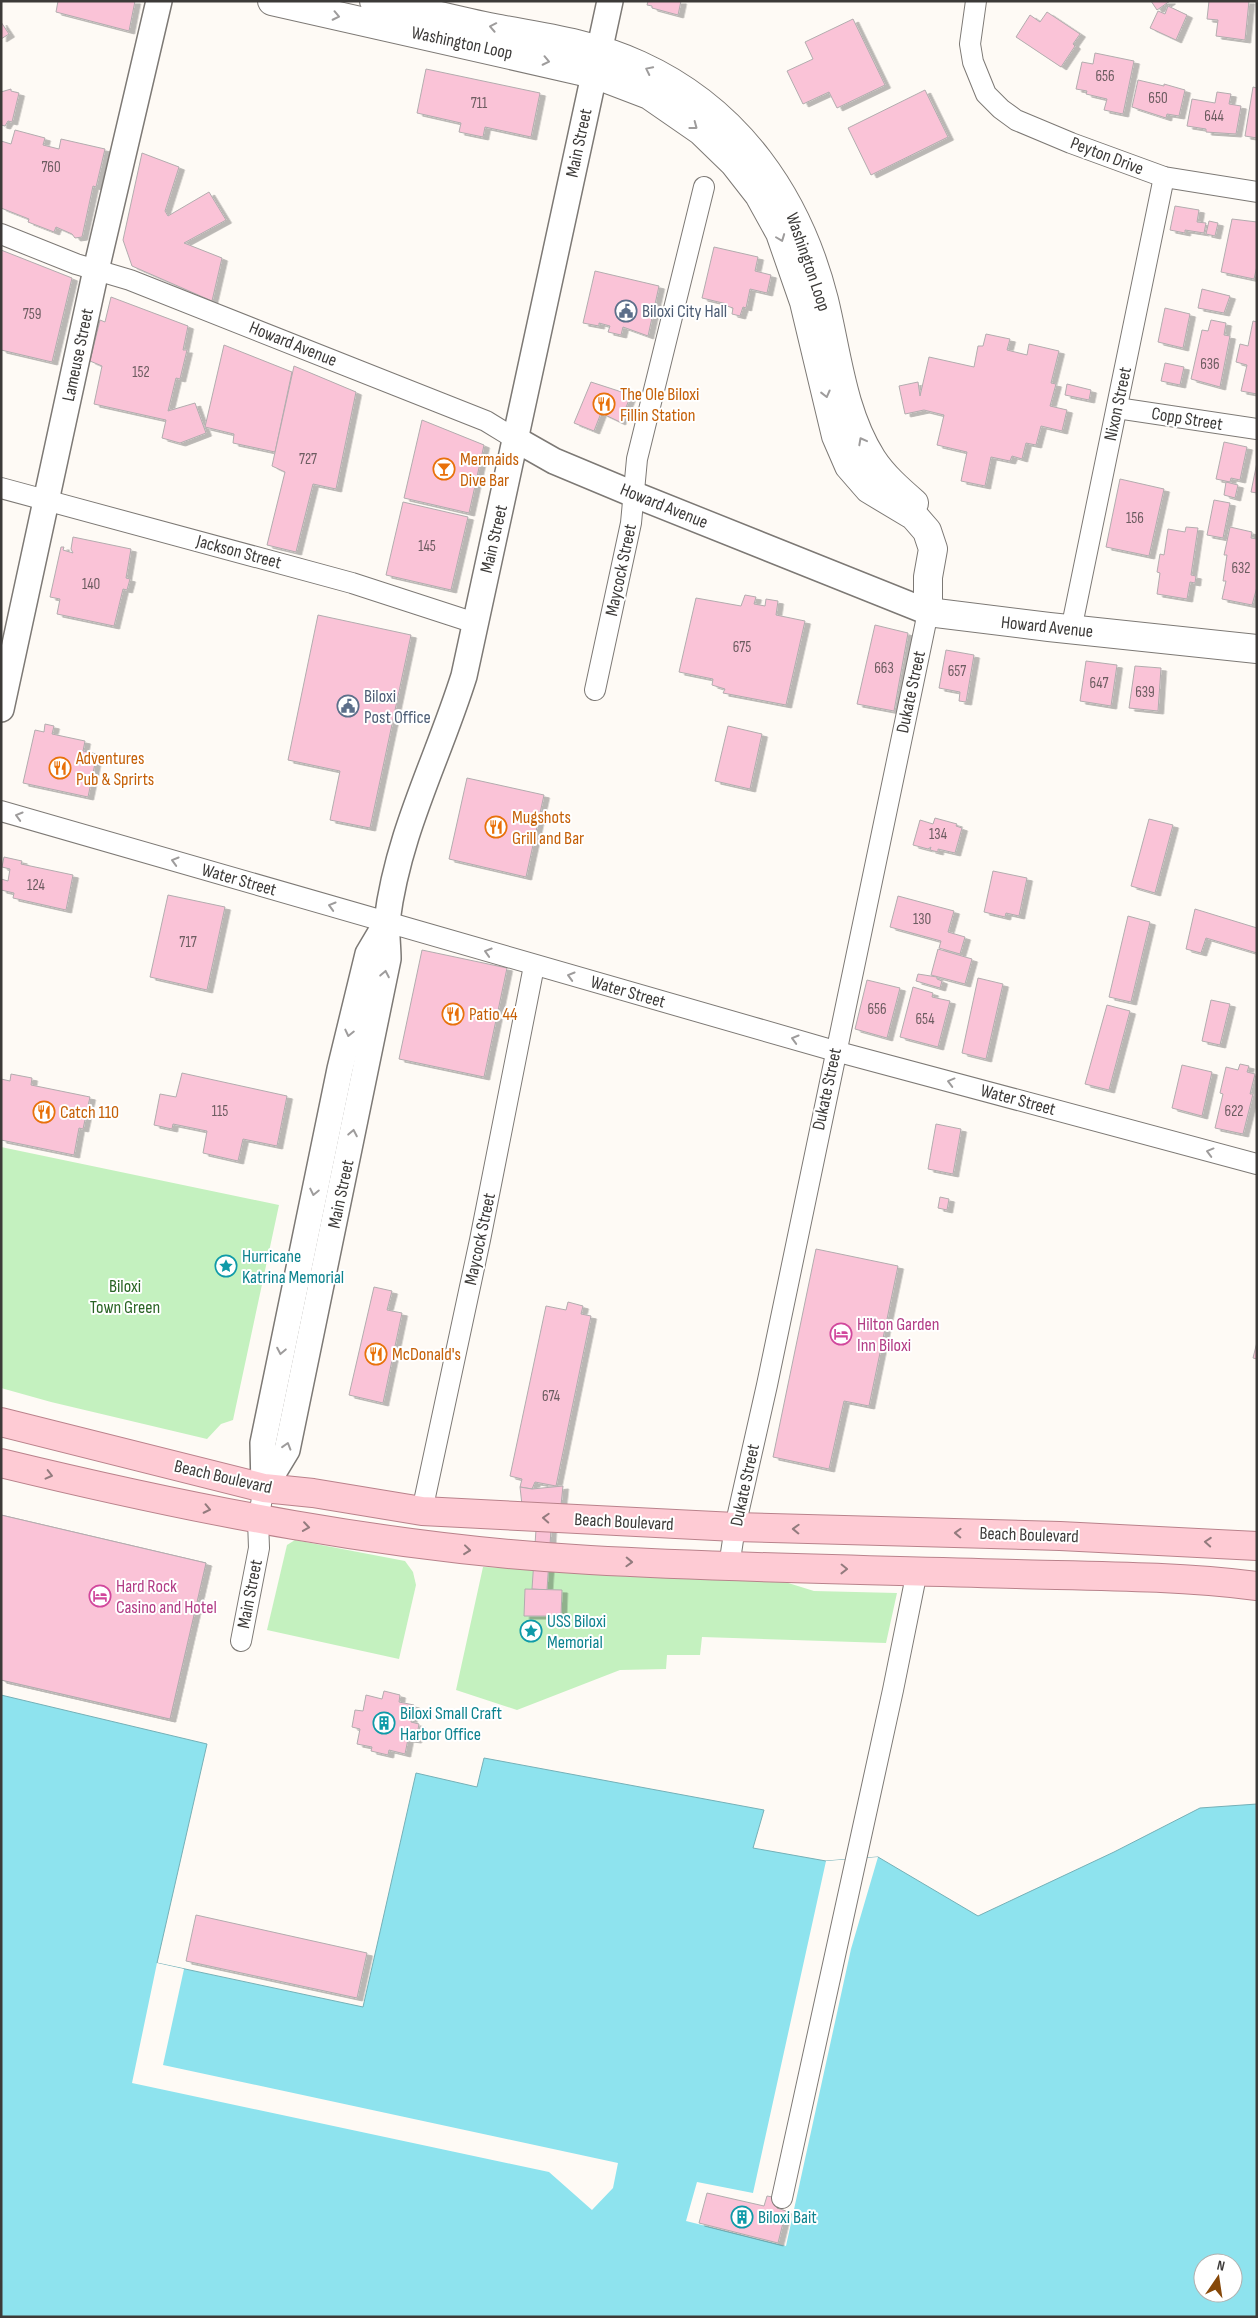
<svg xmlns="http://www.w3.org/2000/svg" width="1258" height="2318" viewBox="0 0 1258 2318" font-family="'Sofia Sans Condensed',sans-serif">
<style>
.green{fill:#c4f1bf}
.water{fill:#8ee3ee;stroke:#75b0b7;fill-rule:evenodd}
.pier{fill:#fefaf5}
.building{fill:#fac3d7;stroke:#b2acae;filter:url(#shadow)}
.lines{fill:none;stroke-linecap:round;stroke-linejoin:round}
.minor-casing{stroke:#7d7975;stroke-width:22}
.tertiary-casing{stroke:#7d7975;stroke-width:28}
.secondary-casing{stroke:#7d7975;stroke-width:30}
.primary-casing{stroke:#b9828b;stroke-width:30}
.minor{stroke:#fff;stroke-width:20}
.tertiary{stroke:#fff;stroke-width:25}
.secondary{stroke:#fff;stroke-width:28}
.primary{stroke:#fecbd4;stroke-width:28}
.oneway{stroke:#9e9c9c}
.oneway2{stroke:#937b7e}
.labels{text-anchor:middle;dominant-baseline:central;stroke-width:4;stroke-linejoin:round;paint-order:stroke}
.number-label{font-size:15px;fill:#6c5c60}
.street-label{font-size:18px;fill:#3c3a38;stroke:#fff}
.service-label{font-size:18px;fill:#4e5e75;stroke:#fff;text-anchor:start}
.food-label{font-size:18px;fill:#c56008;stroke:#fff;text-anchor:start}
.culture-label{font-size:18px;fill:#0d838f;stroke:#fff;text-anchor:start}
.park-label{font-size:18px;fill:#296424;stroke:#fff}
.hotel-label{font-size:18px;fill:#b23c85;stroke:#fff;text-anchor:start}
</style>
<defs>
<filter id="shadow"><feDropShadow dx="5.5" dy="3" stdDeviation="0" flood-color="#0004"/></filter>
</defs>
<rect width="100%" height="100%" fill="#fefaf5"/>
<g class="green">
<polygon points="1,1147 279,1205 233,1420 221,1424 207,1439 51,1402 1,1388"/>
<polygon points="295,1540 405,1561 413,1572 416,1585 399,1659 267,1630 287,1545"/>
<polygon points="483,1567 772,1578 814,1591 897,1593 886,1643 702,1637 700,1655 667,1655 666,1669 620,1670 517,1710 456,1690"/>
</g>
<path class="water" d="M1 1695 207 1744 157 1963 363 2007 416 1773 477 1787 484 1758 764 1810 753 1848 826 1861 878 1857 978 1916 1114 1852 1200 1808 1257 1804V2317H1ZM1203 2263H1233V2293H1203Z"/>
<g class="pier">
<polygon points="878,1857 851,1949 786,2246 686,2221 697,2182 753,2193 826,1861"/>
<polygon points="157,1963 184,1969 163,2065 618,2163 613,2188 592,2210 549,2172 132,2083"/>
</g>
<g class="building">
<polygon points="58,1 135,1 129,31 56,12"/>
<polygon points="648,1 681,1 678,15 652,8 652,6 647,5"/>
<polygon points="1151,1 1170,1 1157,10"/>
<polygon points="1209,1 1249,1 1245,40 1216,36 1218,20 1207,19"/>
<polygon points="1168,6 1187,15 1176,40 1150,28 1158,11 1165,14"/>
<polygon points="1047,12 1080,34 1073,44 1075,46 1061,67 1016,37 1030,15 1040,22"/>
<polygon points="853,19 885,85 837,108 829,92 803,104 787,71 813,59 805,42"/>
<polygon points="1,22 9,34 1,39"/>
<polygon points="1095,53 1134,61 1123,114 1104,110 1107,99 1086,94 1087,91 1076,89 1082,62 1093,64"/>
<polygon points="426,69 540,93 531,137 485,127 483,137 459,132 461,123 417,113"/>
<polygon points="1138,80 1164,86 1164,84 1185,90 1179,116 1167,114 1166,118 1132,107"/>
<polygon points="1253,87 1257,88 1257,138 1245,136"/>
<polygon points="11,89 11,91 19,93 12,122 8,121 5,126 1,125 1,92"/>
<polygon points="925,90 948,137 871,175 848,128"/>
<polygon points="1217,92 1231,94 1229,104 1241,106 1236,134 1206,132 1206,129 1187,126 1192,99 1215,103"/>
<polygon points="15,130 45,138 43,145 59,149 61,139 105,149 96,187 93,186 82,237 75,238 72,234 56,227 54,232 28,222 29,219 1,208 1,141 11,144"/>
<polygon points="142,153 179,167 165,211 168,216 209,192 226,220 184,243 222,258 212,301 132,266 123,240"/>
<polygon points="1175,206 1199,210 1197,222 1206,223 1204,233 1185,230 1185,233 1170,230"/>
<polygon points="1232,219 1257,222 1257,266 1254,279 1221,272"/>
<polygon points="1209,221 1218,223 1215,236 1206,234"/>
<polygon points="714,247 758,257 755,271 771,275 767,293 750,289 746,308 743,307 740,316 732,314 733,308 727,306 727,304 702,298"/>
<polygon points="1,250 72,278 52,362 1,350"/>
<polygon points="595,271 659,286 648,336 623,327 621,335 608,332 610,326 599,323 599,326 583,323"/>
<polygon points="1202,289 1230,296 1224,313 1198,308"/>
<polygon points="111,297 188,326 183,350 187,350 180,379 176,378 168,411 195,403 206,433 180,443 162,438 166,420 94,404 102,366 90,361 100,320 105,322"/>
<polygon points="1165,308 1190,314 1183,348 1158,342"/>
<polygon points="1211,320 1226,323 1224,335 1230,336 1220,387 1191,379 1202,330 1208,331"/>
<polygon points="1253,321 1257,322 1257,394 1241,391 1247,365 1236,362 1240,344 1248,346"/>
<polygon points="986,334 1010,339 1007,350 1027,355 1029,344 1059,351 1051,383 1056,384 1050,406 1067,410 1062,431 1041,426 1036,445 1026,443 1022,459 1012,456 1010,461 991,457 985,486 961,481 967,452 937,445 944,415 924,410 905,414 899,386 918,382 920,396 929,357 974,367 978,346 983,346"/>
<polygon points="224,345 292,372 275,452 233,443 234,434 205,427"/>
<polygon points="1165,363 1184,367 1180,385 1161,381"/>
<polygon points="294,366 356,392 336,489 313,484 296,552 267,545 285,472 272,466"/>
<polygon points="591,382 631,395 620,422 601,413 594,431 574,423"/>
<polygon points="1067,384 1091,390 1089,400 1065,395"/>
<polygon points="422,420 484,445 469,513 404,498"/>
<polygon points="1224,442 1247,447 1240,480 1231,478 1230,482 1216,479"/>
<polygon points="1257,462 1257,493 1251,492"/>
<polygon points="1120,479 1164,489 1149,556 1106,547"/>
<polygon points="1226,482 1238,485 1235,498 1224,495"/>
<polygon points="1214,500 1230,503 1223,538 1207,535"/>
<polygon points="403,502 468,517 451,590 386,575"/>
<polygon points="1186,527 1198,528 1191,575 1196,576 1195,583 1190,582 1187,599 1157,594 1160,573 1157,572 1160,554 1164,555 1168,529 1185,532"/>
<polygon points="1230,527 1252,532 1251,538 1257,539 1257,587 1252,605 1222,599 1226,581 1223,581 1227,555 1224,555"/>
<polygon points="73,537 131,549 126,578 130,579 127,590 123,589 114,626 57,614 60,599 50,597 61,547 64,547 63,550 73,553 71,549"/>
<polygon points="745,595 756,597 754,604 765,606 766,599 778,601 776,615 805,621 786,705 723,693 725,689 712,685 713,679 679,672 696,598 741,606"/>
<polygon points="318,615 411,635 370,828 330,820 340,771 288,760"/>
<polygon points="875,625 908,633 894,711 857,704"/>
<polygon points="946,650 974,655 966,702 959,701 960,692 939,688"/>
<polygon points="1086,661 1117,665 1111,706 1080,701"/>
<polygon points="1135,666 1161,668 1158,711 1129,708"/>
<polygon points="45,724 54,726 52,734 85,741 83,751 97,754 88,797 23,783 35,730 44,732"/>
<polygon points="728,726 762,734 750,789 715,781"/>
<polygon points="467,778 544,795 526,877 449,859"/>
<polygon points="935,818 957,824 956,826 962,828 955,853 938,849 938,852 930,850 931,847 928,849 913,845 920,820 933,824"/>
<polygon points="1149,819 1173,825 1155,893 1131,886"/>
<polygon points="4,857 22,861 21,864 73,875 66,910 13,898 14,893 1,890 1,879 8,881 10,869 2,867"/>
<polygon points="993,871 1027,878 1019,916 1006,913 1005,917 984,912"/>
<polygon points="168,895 225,907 207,990 150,977"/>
<polygon points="898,896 954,911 948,932 965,937 960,954 939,948 941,941 890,927"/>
<polygon points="1195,909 1257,928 1257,953 1206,938 1201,953 1186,949"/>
<polygon points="1128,916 1150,922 1131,1002 1109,997"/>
<polygon points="938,949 972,959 965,984 931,975"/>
<polygon points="422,950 507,968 484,1077 399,1059"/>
<polygon points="918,974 937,977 937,979 942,981 940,988 916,981"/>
<polygon points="978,978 1003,984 986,1059 962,1053"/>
<polygon points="867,980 900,988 887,1038 855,1029"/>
<polygon points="913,987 933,993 932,997 950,1001 938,1047 900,1037"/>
<polygon points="1211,1000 1230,1004 1220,1045 1202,1041"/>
<polygon points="1107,1005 1130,1011 1109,1090 1085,1084"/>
<polygon points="1240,1064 1249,1066 1247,1072 1255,1074 1250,1094 1253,1094 1243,1134 1215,1128 1223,1094 1220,1093 1226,1067 1238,1070"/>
<polygon points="1182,1065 1212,1072 1202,1116 1172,1108"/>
<polygon points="182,1073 287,1096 277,1146 243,1139 238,1161 203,1153 207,1131 173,1124 172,1129 154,1125 160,1094 176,1097"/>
<polygon points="11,1074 32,1078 31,1085 90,1097 83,1129 79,1128 74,1155 1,1140 1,1079 10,1081"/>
<polygon points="936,1124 961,1129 953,1174 928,1169"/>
<polygon points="940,1197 949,1199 947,1210 938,1208"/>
<polygon points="816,1249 898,1266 869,1406 844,1401 829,1469 773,1457"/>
<polygon points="374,1287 392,1291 387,1310 402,1313 383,1403 349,1395"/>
<polygon points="568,1302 583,1306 581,1314 591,1316 556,1486 535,1482 532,1489 520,1487 522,1479 510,1476 546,1306 566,1310"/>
<polygon points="1257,1342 1257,1359 1253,1358"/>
<polygon points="563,1486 560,1515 523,1514 520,1487 532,1489"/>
<polygon points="1,1515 206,1563 170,1719 1,1680"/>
<polygon points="1,1515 206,1563 170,1719 1,1680"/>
<polygon points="537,1515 552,1515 547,1590 532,1589"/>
<polygon points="525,1589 562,1590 561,1616 524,1616"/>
<polygon points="384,1691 400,1695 399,1702 414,1705 411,1722 419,1724 416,1740 408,1739 405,1754 389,1750 388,1755 371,1751 372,1747 357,1744 360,1729 352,1727 355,1710 363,1711 366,1695 382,1699"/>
<polygon points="196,1915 367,1953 357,1998 186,1961"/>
<polygon points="707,2193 764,2206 767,2196 778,2198 777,2208 786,2211 778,2243 699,2223"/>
</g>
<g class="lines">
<g class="minor-casing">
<g id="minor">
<polyline points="976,1 970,44 973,62 986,94 1001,109 1016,120 1071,143 1164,177 1257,192"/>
<polyline points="1,234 76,264 130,280 395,385 486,421 517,440"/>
<polyline points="1117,408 1257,429"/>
<polyline points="1,488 352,583 475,623"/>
<polyline points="1071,630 1164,177"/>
<polyline points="595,690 631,523 637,459 704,187"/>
<polyline points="1,811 835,1051 1257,1164"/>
<polyline points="422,1511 480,1240 534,966"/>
<polyline points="729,1566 735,1527 767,1385 928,612"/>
<polyline points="241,1641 259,1548 258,1520 264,1488"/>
<polyline points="782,2198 893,1690 917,1571"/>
</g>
</g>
<g class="tertiary-casing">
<g id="tertiary">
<polyline points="517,440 554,461 633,494 928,612"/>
<polyline points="1,709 96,270 159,1"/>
<path d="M264 1488 287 1450 388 959C388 947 386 933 387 921 398 832 438 759 464 676L610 1"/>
<polyline points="264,1488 263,1443 340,1069 368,954 387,922"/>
</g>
</g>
<g class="secondary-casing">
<g id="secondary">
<polyline points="272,1 594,74 649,95 701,131 734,163 759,195 780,233 804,302 836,436 849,466 869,489 914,516 927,531 933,549 928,577 928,612"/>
<path d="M374 1C414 9 454 20 494 28 543 37 594 44 639 65 738 110 798 197 824 300 837 353 842 412 872 459 883 476 899 490 914 503"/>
<polyline points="928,612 1049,627 1257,649"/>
</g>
</g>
<g class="primary-casing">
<g id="primary">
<polyline points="1,1422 264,1488 313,1493 422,1511 735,1527 1060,1536 1257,1546"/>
<path d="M1 1463C195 1510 391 1549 590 1560 732 1568 874 1570 1016 1574 1096 1576 1177 1576 1257 1586"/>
</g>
</g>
<use href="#minor" class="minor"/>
<use href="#tertiary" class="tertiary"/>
<use href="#secondary" class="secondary"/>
<use href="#primary" class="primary"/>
</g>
<defs><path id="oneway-chevron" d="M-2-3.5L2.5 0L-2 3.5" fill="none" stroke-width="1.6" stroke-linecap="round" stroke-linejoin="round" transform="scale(1.25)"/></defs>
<g class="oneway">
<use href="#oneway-chevron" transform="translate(336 16) rotate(12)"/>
<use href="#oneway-chevron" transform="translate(493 27) rotate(-169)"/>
<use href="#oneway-chevron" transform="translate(546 61) rotate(12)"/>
<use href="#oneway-chevron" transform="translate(649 70) rotate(-154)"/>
<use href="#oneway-chevron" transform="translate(694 126) rotate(37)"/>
<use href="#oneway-chevron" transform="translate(781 238) rotate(69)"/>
<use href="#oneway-chevron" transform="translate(826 394) rotate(76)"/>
<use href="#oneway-chevron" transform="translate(862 441) rotate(-118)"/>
<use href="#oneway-chevron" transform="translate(19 816) rotate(-164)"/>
<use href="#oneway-chevron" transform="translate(175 861) rotate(-164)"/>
<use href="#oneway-chevron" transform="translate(332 906) rotate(-164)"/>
<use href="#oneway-chevron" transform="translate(488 952) rotate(-163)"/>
<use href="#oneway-chevron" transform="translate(385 974) rotate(-79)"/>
<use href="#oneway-chevron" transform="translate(571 976) rotate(-164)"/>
<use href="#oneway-chevron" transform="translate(349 1033) rotate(103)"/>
<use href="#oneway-chevron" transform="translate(795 1039) rotate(-164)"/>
<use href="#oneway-chevron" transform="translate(951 1082) rotate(-165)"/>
<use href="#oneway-chevron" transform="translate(353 1133) rotate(-79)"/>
<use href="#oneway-chevron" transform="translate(1210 1152) rotate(-165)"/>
<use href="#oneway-chevron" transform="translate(314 1192) rotate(102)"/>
<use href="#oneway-chevron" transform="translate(281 1351) rotate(101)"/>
<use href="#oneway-chevron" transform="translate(287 1446) rotate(-73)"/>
</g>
<g class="oneway2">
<use href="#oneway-chevron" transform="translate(49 1475) rotate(14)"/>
<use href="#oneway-chevron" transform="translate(207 1509) rotate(12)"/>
<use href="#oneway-chevron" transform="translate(546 1518) rotate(-177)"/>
<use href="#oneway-chevron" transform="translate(306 1527) rotate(8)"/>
<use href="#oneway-chevron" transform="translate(796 1529) rotate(-178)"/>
<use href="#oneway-chevron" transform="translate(958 1533) rotate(-178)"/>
<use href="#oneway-chevron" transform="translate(1208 1542) rotate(-176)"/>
<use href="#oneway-chevron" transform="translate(467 1550) rotate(6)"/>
<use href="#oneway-chevron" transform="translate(629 1562) rotate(2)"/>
<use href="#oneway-chevron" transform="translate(844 1569) rotate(1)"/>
</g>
<defs>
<g id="civic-ring" transform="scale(1.125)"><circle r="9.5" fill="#fff" stroke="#5c6f8a" stroke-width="1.5"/><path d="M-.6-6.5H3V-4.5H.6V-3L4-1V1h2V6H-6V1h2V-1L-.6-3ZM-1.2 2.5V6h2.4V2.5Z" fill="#5c6f8a"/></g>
<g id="restaurant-ring" transform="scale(1.125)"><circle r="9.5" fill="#fff" stroke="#e8710a" stroke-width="1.5"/><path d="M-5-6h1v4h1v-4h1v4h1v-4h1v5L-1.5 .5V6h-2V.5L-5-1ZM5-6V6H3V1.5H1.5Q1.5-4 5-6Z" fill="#e8710a"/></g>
<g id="bar-ring" transform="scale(1.125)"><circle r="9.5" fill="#fff" stroke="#e8710a" stroke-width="1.5"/><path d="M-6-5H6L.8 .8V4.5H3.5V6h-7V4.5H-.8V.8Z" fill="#e8710a"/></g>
<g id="sight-ring" transform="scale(1.125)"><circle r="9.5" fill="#fff" stroke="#0f9aa8" stroke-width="1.5"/><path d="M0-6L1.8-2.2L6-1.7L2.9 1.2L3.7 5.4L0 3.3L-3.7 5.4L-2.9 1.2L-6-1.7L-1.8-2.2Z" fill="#0f9aa8"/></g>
<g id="hotel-ring" transform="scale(1.125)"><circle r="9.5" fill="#fff" stroke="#d1479c" stroke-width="1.5"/><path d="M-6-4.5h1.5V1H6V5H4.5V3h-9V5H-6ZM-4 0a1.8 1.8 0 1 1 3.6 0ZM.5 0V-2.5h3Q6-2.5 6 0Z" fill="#d1479c"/></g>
<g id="building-ring" transform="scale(1.125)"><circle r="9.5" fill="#fff" stroke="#0f9aa8" stroke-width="1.5"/><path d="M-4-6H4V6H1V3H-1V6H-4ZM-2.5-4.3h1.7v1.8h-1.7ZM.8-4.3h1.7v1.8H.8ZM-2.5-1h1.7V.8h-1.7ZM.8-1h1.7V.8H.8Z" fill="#0f9aa8"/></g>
</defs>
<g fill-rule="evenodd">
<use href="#civic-ring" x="626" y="311"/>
<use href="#restaurant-ring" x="604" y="404"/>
<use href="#bar-ring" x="444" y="469"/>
<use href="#civic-ring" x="348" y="706"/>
<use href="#restaurant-ring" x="60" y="768"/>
<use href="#restaurant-ring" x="496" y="827"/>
<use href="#restaurant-ring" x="453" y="1014"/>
<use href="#restaurant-ring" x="44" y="1112"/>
<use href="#sight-ring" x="226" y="1266"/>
<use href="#hotel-ring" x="841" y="1334"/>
<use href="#restaurant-ring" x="376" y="1354"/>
<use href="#hotel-ring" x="100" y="1596"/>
<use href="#sight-ring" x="531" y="1631"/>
<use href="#building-ring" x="384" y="1723"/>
<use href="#building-ring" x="742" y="2217"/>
</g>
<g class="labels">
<g class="number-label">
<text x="1105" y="76">656</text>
<text x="1158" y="98">650</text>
<text x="479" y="103">711</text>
<text x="1214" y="116">644</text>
<text x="51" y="167">760</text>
<text x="32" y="314">759</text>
<text x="1210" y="364">636</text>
<text x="141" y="372">152</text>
<text x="308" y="459">727</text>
<text x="1135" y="518">156</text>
<text x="427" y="546">145</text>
<text x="1241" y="568">632</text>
<text x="91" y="584">140</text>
<text x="742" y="647">675</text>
<text x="884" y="668">663</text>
<text x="957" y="671">657</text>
<text x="1099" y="683">647</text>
<text x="1145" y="692">639</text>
<text x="938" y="834">134</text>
<text x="36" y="885">124</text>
<text x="922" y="919">130</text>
<text x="188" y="942">717</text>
<text x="877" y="1009">656</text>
<text x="925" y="1019">654</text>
<text x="220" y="1111">115</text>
<text x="1234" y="1111">622</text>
<text x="551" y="1396">674</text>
</g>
<g class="street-label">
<text transform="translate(462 43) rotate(12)">Washington Loop</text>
<text transform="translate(579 143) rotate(-78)">Main Street</text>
<text transform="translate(1107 156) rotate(21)">Peyton Drive</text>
<text transform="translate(808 262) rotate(71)">Washington Loop</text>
<text transform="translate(293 344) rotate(22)">Howard Avenue</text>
<text transform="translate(78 355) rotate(-78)">Lameuse Street</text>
<text transform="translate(1118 404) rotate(-78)">Nixon Street</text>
<text transform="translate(1187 419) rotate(9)">Copp Street</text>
<text transform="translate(664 506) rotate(22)">Howard Avenue</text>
<text transform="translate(494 539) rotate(-77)">Main Street</text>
<text transform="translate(239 552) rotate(15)">Jackson Street</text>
<text transform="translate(621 570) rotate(-78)">Maycock Street</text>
<text transform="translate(1047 627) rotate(6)">Howard Avenue</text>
<text transform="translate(911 692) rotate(-78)">Dukate Street</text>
<text transform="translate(239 880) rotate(16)">Water Street</text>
<text transform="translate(628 992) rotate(16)">Water Street</text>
<text transform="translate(827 1089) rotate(-78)">Dukate Street</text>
<text transform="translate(1018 1100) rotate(15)">Water Street</text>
<text transform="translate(341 1194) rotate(-78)">Main Street</text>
<text transform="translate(480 1239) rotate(-78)">Maycock Street</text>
<text transform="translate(223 1477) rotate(13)">Beach Boulevard</text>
<text transform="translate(745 1485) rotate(-78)">Dukate Street</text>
<text transform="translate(624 1522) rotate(3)">Beach Boulevard</text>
<text transform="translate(1029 1535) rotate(2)">Beach Boulevard</text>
<text transform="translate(250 1594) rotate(-79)">Main Street</text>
</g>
<g class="service-label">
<text x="642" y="311">Biloxi City Hall</text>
<text x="364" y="696">Biloxi<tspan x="364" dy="21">Post Office</tspan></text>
</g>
<g class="food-label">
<text x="620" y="394">The Ole Biloxi<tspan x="620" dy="21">Fillin Station</tspan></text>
<text x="460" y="459">Mermaids<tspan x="460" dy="21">Dive Bar</tspan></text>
<text x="76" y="758">Adventures<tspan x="76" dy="21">Pub &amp; Sprirts</tspan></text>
<text x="512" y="817">Mugshots<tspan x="512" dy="21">Grill and Bar</tspan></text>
<text x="469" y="1014">Patio 44</text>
<text x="60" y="1112">Catch 110</text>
<text x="392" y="1354">McDonald's</text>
</g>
<g class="culture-label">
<text x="242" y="1256">Hurricane<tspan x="242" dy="21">Katrina Memorial</tspan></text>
<text x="547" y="1621">USS Biloxi<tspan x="547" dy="21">Memorial</tspan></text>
<text x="400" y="1713">Biloxi Small Craft<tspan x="400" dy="21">Harbor Office</tspan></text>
<text x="758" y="2217">Biloxi Bait</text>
</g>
<g class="park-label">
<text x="125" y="1286">Biloxi<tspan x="125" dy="21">Town Green</tspan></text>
</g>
<g class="hotel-label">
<text x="857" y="1324">Hilton Garden<tspan x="857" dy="21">Inn Biloxi</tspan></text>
<text x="116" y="1586">Hard Rock<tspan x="116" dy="21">Casino and Hotel</tspan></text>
</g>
</g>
<rect width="1258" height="2318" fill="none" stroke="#3c3a38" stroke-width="5"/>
<g transform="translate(1218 2278) rotate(13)"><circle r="24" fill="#ffffff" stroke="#b1b0af"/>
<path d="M0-4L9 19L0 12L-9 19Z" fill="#864809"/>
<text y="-8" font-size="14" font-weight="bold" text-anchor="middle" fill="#3c3a38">N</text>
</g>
</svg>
